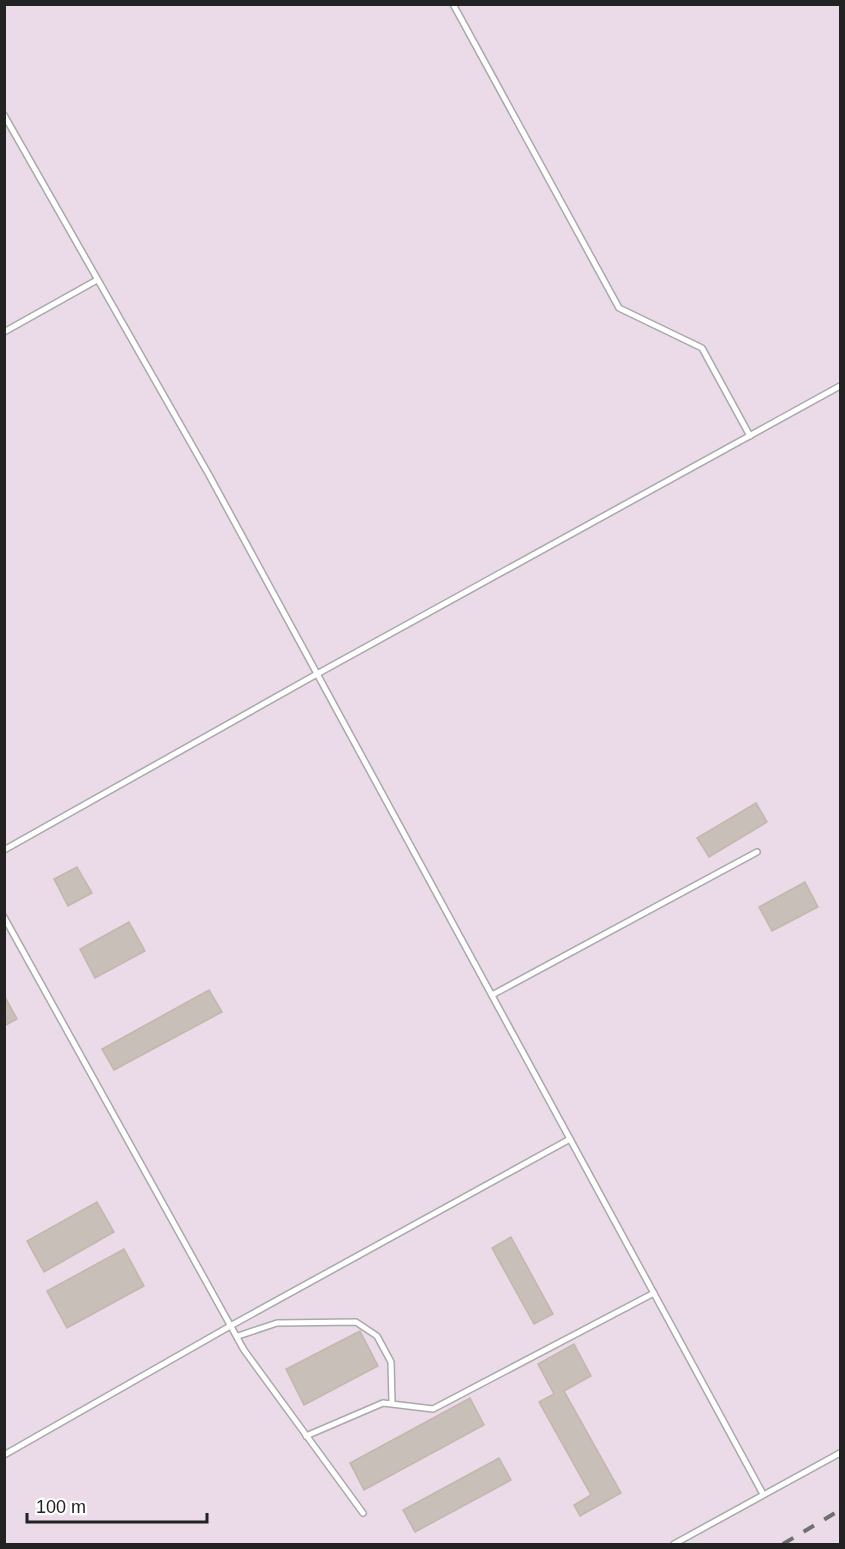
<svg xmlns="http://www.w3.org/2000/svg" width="845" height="1549" viewBox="0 0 845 1549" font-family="Arial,sans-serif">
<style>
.industrial{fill:#ebdbe8}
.building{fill:#c7bfb8;stroke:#c4b6ab;stroke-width:1.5}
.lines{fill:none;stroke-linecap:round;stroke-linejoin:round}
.service-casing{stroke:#a9a9a9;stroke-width:8}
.service{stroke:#fff;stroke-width:5}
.rail{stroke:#707070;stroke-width:4;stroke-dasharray:12 12;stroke-linecap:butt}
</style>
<rect width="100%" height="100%" fill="#f2efe9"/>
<rect class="industrial" x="5" y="5" width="835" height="1539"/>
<g class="building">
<polygon points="756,803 767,822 709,857 697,838"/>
<polygon points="77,867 92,893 68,906 54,879"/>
<polygon points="805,882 818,907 772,931 759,907"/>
<polygon points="129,922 145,951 95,978 80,949"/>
<polygon points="209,990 222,1012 114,1070 102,1049"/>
<polygon points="4,995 17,1019 4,1026"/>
<polygon points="97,1202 114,1232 44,1272 27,1241"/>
<polygon points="511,1237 553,1314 534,1324 492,1248"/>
<polygon points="124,1249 144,1286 67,1328 47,1291"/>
<polygon points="360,1331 378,1366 304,1405 286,1369"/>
<polygon points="574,1344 591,1376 564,1391 621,1493 580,1516 574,1505 591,1495 539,1402 554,1394 538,1364"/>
<polygon points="470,1398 484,1425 364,1490 350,1463"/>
<polygon points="499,1458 511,1480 415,1532 403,1510"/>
</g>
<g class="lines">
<g class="service-casing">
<g id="service">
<polyline points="453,4 619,308 702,348 750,436"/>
<polyline points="4,115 209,475 763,1494"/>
<polyline points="4,332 97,280"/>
<polyline points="4,850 317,674 840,386"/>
<polyline points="4,917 244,1350 363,1513"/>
<polyline points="492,995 757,852"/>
<polyline points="238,1336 277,1323 356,1322 377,1336 391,1362 392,1402"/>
<polyline points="306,1436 383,1403 433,1409 654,1293"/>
<polyline points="4,1455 232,1325 570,1139"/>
<polyline points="674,1544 840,1453"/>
</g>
</g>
<use href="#service" class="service"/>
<polyline class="rail" points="783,1544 840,1510"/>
</g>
<rect width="845" height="1549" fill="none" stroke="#222222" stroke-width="12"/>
<path d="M27 1513v9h180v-9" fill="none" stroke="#222222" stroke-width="3"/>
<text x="36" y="1513" font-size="18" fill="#222222" stroke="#ffffff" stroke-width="4.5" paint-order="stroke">100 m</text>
</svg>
